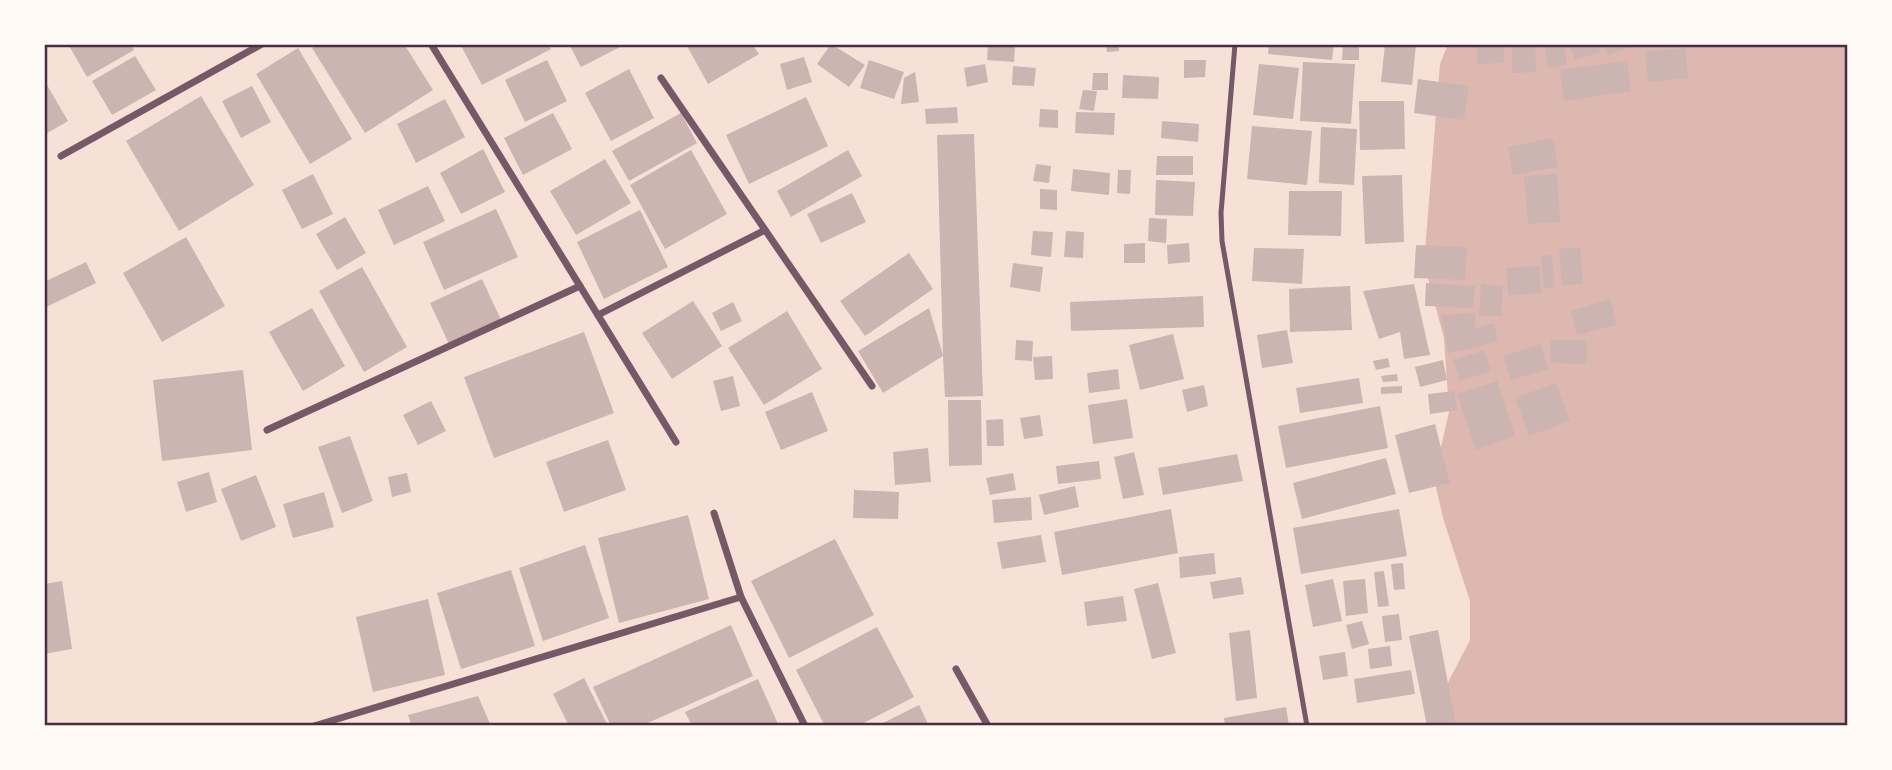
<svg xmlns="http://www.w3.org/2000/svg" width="1892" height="770" viewBox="0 0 1892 770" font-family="'Work Sans',sans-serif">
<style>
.water{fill:#dcb8b0}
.building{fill:#ccb4b1}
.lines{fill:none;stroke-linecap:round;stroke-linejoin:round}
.service{stroke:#755966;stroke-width:5}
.minor{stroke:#755966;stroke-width:7}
.neatline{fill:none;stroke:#4a2c40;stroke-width:2.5}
</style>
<rect width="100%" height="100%" fill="#f7e1d7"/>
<polygon class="water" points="1448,44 1848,44 1848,726 1445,726 1441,696 1470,640 1470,601 1443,518 1434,478 1449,412 1444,338 1424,263 1440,64"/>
<g class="building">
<polygon points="68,44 131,44 134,50 87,77"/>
<polygon points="319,44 404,44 433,90 365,133 312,48"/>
<polygon points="460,44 548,44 551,49 482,85"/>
<polygon points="569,44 626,44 581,67"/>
<polygon points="690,44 752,44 759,54 708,84 687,46"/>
<polygon points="831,44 865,65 849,87 817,64"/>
<polygon points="1106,44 1119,44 1119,51 1107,52"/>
<polygon points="1269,44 1334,44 1332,60 1268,54"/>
<polygon points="1343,44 1359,44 1359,60 1342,60"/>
<polygon points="1385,44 1416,45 1412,85 1381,82"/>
<polygon points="1477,44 1504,44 1504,63 1477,64"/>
<polygon points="1512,44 1535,44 1536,72 1512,73"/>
<polygon points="1544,44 1564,44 1567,65 1548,68"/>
<polygon points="1570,44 1597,44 1600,52 1575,60"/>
<polygon points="1604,44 1639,44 1608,55"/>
<polygon points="988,45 1015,46 1014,62 987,60"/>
<polygon points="298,48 352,139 310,164 256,74"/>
<polygon points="1685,48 1688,78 1648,82 1645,52"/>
<polygon points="135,56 156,90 112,115 92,81"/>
<polygon points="804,57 812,82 787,90 780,64"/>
<polygon points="547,60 567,101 525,122 505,80"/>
<polygon points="869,60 904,72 894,99 860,88"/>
<polygon points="1184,60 1206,60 1205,77 1184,78"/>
<polygon points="1627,61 1631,91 1564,101 1560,70"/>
<polygon points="1303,62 1355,64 1351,124 1300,121"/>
<polygon points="985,64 988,82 967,87 964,68"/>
<polygon points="1259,64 1299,68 1293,119 1253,115"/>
<polygon points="1013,66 1036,68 1034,86 1012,85"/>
<polygon points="629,69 654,118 611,141 585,93"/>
<polygon points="915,72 919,102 901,104 904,78"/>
<polygon points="1093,73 1108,73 1108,90 1092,90"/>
<polygon points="1123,75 1159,77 1158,99 1122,98"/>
<polygon points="1418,79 1469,86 1464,120 1414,113"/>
<polygon points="44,80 68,121 44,135"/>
<polygon points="252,86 271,122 241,138 222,101"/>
<polygon points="1083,90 1097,91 1094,111 1079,109"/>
<polygon points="201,96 254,185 179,231 126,141"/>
<polygon points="806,97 828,146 749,184 726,135"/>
<polygon points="445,99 465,137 416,163 397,124"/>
<polygon points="1359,101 1404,101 1405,149 1360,150"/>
<polygon points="957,107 958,123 926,124 925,109"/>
<polygon points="1040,109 1058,110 1058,128 1039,127"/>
<polygon points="1076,112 1115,113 1114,135 1075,133"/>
<polygon points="553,113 572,149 523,175 504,138"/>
<polygon points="681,113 697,143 629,181 612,151"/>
<polygon points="1162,121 1199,124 1198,142 1161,138"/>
<polygon points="1252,126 1312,131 1307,185 1247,179"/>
<polygon points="1321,127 1357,129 1354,185 1319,183"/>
<polygon points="974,134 983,396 945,397 943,356 883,393 858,351 929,308 943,355 937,135"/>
<polygon points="1553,138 1558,167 1513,175 1508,147"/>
<polygon points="483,149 505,192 461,214 440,173"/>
<polygon points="691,150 727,214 665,249 630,185"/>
<polygon points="848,150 862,176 791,217 777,191"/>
<polygon points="1157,156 1193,156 1193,175 1156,175"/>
<polygon points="605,159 631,203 576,235 550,191"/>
<polygon points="1036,164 1051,166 1049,183 1033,181"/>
<polygon points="1073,169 1110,173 1109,195 1071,191"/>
<polygon points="1118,170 1131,170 1130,194 1117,193"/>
<polygon points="313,174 333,214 302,229 282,190"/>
<polygon points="1557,174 1560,222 1528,224 1524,176"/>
<polygon points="1402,175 1404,242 1365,244 1362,176"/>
<polygon points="1156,180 1195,182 1193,216 1155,215"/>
<polygon points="428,186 445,221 394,245 378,210"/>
<polygon points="1040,189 1057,190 1057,210 1040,209"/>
<polygon points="1289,191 1342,191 1341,236 1288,235"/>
<polygon points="852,193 866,222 821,243 807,214"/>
<polygon points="496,209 518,257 444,290 423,242"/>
<polygon points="640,210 668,267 604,299 577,242"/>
<polygon points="345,217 366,253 337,270 316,234"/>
<polygon points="1149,218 1167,219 1166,243 1148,241"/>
<polygon points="1033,231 1053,232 1051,257 1031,255"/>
<polygon points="1066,231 1084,232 1083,258 1064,257"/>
<polygon points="186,237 225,306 162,342 123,273"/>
<polygon points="1145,243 1145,263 1124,263 1124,244"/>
<polygon points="1189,243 1190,262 1168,264 1167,245"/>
<polygon points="1416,245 1467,247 1465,280 1414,278"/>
<polygon points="1580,247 1583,284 1562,285 1559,249"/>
<polygon points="1254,248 1304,249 1302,284 1252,281"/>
<polygon points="909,253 933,289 865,336 840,301"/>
<polygon points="1552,255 1555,287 1544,288 1541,256"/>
<polygon points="86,262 96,283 44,308 44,282"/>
<polygon points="1013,263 1043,267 1040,292 1010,287"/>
<polygon points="1540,266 1541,293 1508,295 1507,268"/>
<polygon points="362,267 407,347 364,372 319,291"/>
<polygon points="482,279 501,320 449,344 430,303"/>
<polygon points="1426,283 1475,286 1473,308 1425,306"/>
<polygon points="1414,284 1430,355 1404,359 1400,332 1379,339 1363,291"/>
<polygon points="1481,284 1503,286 1501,316 1479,316"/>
<polygon points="1350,286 1352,330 1290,332 1289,289"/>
<polygon points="1203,296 1204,327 1071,331 1070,302"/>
<polygon points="1610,299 1617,325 1577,335 1571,311"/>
<polygon points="693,301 722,346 672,379 642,333"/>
<polygon points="733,302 742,321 721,331 712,313"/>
<polygon points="312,308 345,366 303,391 269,332"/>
<polygon points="787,311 822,369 764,405 728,348"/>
<polygon points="1475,313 1475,328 1494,323 1498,342 1449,353 1441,315"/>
<polygon points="1287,330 1293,363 1262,368 1257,335"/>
<polygon points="584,332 614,413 494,458 464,377"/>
<polygon points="1173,334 1184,379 1140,390 1129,345"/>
<polygon points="1016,340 1033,341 1032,361 1015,360"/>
<polygon points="1551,340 1587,340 1587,364 1550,363"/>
<polygon points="1541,344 1548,369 1511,380 1503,356"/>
<polygon points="1484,350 1491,371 1460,381 1453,360"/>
<polygon points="1052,356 1053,379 1035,380 1033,357"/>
<polygon points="1388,358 1390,367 1376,370 1373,361"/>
<polygon points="1443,360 1447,380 1420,387 1415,367"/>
<polygon points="1118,369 1120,389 1089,393 1087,373"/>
<polygon points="243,370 252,450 162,461 153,380"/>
<polygon points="1397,374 1398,381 1383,382 1381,376"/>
<polygon points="733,376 740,406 721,411 713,381"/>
<polygon points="1359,378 1363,403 1300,413 1296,388"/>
<polygon points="1497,381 1515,436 1476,450 1457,394"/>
<polygon points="1556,383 1570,421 1529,436 1515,398"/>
<polygon points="1204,385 1208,406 1187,412 1182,390"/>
<polygon points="1402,386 1402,393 1381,394 1381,387"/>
<polygon points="1454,391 1457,410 1430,414 1428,394"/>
<polygon points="812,392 828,431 781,450 765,412"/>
<polygon points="1127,399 1133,438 1093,444 1088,405"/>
<polygon points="948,400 981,400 982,465 949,466"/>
<polygon points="431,401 446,431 418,445 403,415"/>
<polygon points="1380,406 1388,448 1286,468 1278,426"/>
<polygon points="1040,415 1043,436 1024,439 1020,418"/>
<polygon points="1003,419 1004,446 987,446 986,420"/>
<polygon points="1435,424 1450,483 1409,493 1395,435"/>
<polygon points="350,436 373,501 342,513 318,447"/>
<polygon points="608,440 626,490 564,512 546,462"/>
<polygon points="928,448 931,482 895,485 893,452"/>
<polygon points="1134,452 1144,495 1123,499 1114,457"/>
<polygon points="1237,454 1243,481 1163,495 1158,468"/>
<polygon points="1386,458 1396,494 1302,519 1293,483"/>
<polygon points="1099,461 1101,479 1058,484 1056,466"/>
<polygon points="209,472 217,502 186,512 177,482"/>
<polygon points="407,473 411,492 392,497 388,477"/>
<polygon points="1013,473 1016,490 990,495 986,478"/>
<polygon points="256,475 276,527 241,541 221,489"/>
<polygon points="1075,486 1079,507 1044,515 1039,495"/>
<polygon points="854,490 899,492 898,519 853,518"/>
<polygon points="324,492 334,527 293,538 283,504"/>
<polygon points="1031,497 1032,520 994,523 992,500"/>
<polygon points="1171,509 1178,553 1062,575 1054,532"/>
<polygon points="1399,509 1407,556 1301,574 1293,528"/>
<polygon points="688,515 709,599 619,623 598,538"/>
<polygon points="1041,535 1046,562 1002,569 997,542"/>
<polygon points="835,539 874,615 789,658 751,581"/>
<polygon points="585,545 609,618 543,641 519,568"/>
<polygon points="1214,553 1216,574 1180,578 1179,557"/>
<polygon points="1403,563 1405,589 1394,590 1391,564"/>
<polygon points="511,570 535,646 461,669 437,593"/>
<polygon points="1384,571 1389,606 1378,607 1374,572"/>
<polygon points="1241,577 1244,594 1213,599 1210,582"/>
<polygon points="1333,579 1342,621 1313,627 1305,585"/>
<polygon points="1365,579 1368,613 1346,616 1343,581"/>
<polygon points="62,581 72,649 44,654 44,584"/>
<polygon points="1158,583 1176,653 1152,659 1134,589"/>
<polygon points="1123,596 1127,621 1087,626 1084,602"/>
<polygon points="428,599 445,675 373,692 356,617"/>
<polygon points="1399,614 1402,640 1385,642 1382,616"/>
<polygon points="1362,621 1369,644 1352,649 1346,625"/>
<polygon points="731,625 753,676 641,726 611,726 593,687"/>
<polygon points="877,627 914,697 858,726 825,726 796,670"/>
<polygon points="1250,630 1257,698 1236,701 1229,633"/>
<polygon points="1438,630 1456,726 1427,726 1409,636"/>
<polygon points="1390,646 1392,666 1370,669 1368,649"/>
<polygon points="1345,652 1348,676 1323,680 1319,656"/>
<polygon points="1411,670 1415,694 1357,703 1354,679"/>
<polygon points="584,678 608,726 569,726 553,694"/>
<polygon points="758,679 779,726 692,726 685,712"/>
<polygon points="478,696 491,726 412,726 408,715"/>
<polygon points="919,705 929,726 877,726"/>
<polygon points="1286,707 1289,726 1225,726 1224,718"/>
</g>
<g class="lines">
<polyline class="service" points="1235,44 1221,213 1222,241 1307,726"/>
<g class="minor">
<polyline points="431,44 676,442"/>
<polyline points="661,78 872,386"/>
<polyline points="61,156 262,44"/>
<polyline points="598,315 765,230"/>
<polyline points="267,430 580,286"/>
<polyline points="714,513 741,597 805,726"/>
<polyline points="956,669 988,726"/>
<polyline points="314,726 741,597"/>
</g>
</g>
<rect width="1892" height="770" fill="none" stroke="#fffaf5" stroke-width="91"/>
<rect x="46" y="46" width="1800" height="678" class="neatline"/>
</svg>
